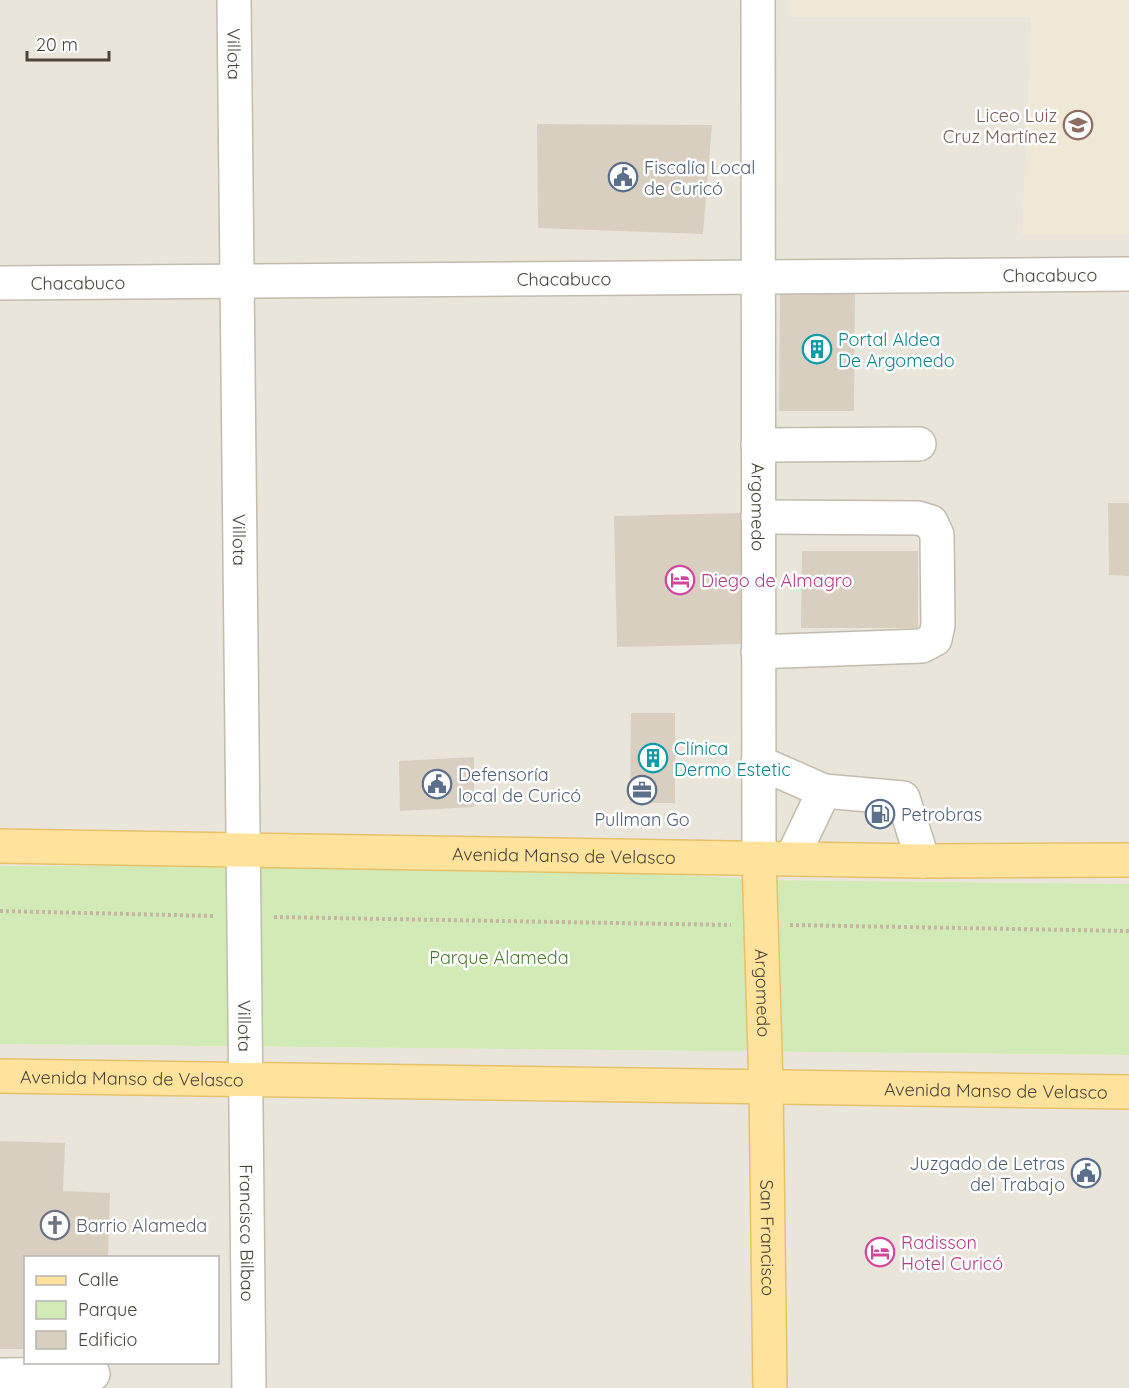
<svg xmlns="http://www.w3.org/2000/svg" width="1129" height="1388" viewBox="0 0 1129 1388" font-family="Quicksand,sans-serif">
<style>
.residential{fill:#eae5da;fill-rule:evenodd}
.education{fill:#efe8d6}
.green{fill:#d2eab5}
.building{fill:#d8cfc1}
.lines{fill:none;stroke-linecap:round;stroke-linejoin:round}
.minor-casing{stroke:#c2bbae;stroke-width:36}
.major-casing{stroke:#e6c16a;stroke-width:36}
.path{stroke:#c4b79f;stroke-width:4;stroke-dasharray:3 3;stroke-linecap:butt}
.minor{stroke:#fff;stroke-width:33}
.major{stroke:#ffe39c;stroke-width:33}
.labels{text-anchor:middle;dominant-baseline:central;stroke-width:5;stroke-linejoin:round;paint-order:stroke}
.street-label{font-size:18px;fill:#4b4439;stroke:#fff}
.education-label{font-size:18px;fill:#785e54;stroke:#fff;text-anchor:end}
.service-label{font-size:18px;fill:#4e5e75;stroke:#fff;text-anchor:start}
.culture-label{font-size:18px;fill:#0d838f;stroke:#fff;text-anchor:start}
.hotel-label{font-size:18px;fill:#b23c85;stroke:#fff;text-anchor:start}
.park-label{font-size:18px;fill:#4a7f2a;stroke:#fff}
.worship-label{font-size:18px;fill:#5b616d;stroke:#fff;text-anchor:start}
</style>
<rect width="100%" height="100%" fill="#f6f3ec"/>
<g class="residential">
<polygon points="0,0 1129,0 1129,884 770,880 502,865 0,866"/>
<path d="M0 1044 1129 1055V1388H0ZM26 1258H218V1362H26Z"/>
</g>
<polygon class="education" points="790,0 1129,0 1129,234 1022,234 1031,17 790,17"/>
<polygon class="green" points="502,865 770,880 1129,884 1129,1055 0,1044 0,866"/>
<g class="building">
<polygon points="537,124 712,125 703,234 538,228"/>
<polygon points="780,287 855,288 854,411 779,411"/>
<polygon points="1108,503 1129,503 1129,576 1109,575"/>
<polygon points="742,513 745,644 617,647 614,516"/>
<polygon points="802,551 918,551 918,628 801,628"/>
<polygon points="631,713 675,713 675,803 630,803"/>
<polygon points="474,757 474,807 400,811 399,761"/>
<polygon points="0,1141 65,1143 63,1191 110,1193 108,1258 26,1258 26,1349 0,1349"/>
</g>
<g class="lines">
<g class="minor-casing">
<g id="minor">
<path id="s1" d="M234 0 249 1388"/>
<path id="s2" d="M758 0 759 858"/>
<path id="s3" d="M0 283 1129 274"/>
<polyline points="758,445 919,444"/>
<polyline points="758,517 918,518 931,522 937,535 938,625 935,639 922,646 758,652"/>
<polyline points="758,762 824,791 903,798 923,861"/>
<polyline points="792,858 824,791"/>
<polyline points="0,1375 93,1374"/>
</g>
</g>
<g class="major-casing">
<g id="major">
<path id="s4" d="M0 846 923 861 1129 860"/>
<path id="s5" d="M759 858 766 1087 770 1388"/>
<path id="s6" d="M0 1076 1129 1092"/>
</g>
</g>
<g class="path">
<polyline points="0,911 215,916"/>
<polyline points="274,917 731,925"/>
<polyline points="790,925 1129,931"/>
</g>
<use href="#minor" class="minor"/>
<use href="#major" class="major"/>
</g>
<defs>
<g id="school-ring" transform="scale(1.5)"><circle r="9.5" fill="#fff" stroke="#8d6e63" stroke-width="1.5"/><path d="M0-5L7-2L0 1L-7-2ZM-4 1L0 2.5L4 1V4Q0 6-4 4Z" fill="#8d6e63"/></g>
<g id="civic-ring" transform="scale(1.5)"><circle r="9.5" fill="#fff" stroke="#5c6f8a" stroke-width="1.5"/><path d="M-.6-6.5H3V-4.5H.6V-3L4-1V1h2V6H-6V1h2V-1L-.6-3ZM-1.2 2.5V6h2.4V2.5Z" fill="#5c6f8a"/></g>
<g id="building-ring" transform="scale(1.5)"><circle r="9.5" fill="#fff" stroke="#0f9aa8" stroke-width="1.5"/><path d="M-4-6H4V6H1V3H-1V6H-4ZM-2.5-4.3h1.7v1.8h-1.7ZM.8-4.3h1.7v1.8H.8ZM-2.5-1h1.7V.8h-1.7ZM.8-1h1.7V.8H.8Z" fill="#0f9aa8"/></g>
<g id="hotel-ring" transform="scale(1.5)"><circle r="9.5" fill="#fff" stroke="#d1479c" stroke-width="1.5"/><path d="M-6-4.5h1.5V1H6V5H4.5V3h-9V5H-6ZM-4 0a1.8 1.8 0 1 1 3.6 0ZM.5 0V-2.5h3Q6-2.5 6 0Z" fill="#d1479c"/></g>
<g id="office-ring" transform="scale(1.5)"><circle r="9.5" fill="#fff" stroke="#5c6f8a" stroke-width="1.5"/><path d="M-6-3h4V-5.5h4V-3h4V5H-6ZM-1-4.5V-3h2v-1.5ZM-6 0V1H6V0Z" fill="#5c6f8a"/></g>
<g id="fuel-ring" transform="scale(1.5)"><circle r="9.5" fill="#fff" stroke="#5c6f8a" stroke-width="1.5"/><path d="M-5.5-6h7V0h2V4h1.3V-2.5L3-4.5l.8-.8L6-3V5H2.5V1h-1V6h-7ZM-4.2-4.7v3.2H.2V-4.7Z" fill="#5c6f8a"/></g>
<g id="church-ring" transform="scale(1.5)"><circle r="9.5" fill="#fff" stroke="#6b7280" stroke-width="1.5"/><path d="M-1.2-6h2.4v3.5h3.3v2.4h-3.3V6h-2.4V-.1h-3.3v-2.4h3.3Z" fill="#6b7280"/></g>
</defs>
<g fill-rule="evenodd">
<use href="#school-ring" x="1078" y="125"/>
<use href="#civic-ring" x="623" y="177"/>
<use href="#building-ring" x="817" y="349"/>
<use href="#hotel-ring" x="680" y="580"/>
<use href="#building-ring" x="653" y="758"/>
<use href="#civic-ring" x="437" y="784"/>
<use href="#office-ring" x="642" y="790"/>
<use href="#fuel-ring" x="880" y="814"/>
<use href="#civic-ring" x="1086" y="1173"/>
<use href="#church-ring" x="55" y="1225"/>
<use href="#hotel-ring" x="880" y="1252"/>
</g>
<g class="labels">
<g class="street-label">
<text stroke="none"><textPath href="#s1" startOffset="54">Villota</textPath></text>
<text stroke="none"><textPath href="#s3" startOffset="1050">Chacabuco</textPath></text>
<text stroke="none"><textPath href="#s3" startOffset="564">Chacabuco</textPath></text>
<text stroke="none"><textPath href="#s3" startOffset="78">Chacabuco</textPath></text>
<text stroke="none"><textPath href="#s2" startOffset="507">Argomedo</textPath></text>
<text stroke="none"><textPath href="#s1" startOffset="540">Villota</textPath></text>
<text stroke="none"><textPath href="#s4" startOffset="564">Avenida Manso de Velasco</textPath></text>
<text stroke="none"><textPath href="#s5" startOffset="135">Argomedo</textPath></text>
<text stroke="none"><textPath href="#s1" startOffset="1026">Villota</textPath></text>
<text stroke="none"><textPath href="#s6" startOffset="132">Avenida Manso de Velasco</textPath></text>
<text stroke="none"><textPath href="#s6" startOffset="996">Avenida Manso de Velasco</textPath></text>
<text stroke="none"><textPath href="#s1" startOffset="1233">Francisco Bilbao</textPath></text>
<text stroke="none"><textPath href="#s5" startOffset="380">San Francisco</textPath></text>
</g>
<g class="education-label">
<text x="1057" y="115">Liceo Luiz<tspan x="1057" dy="21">Cruz Martínez</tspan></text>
</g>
<g class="service-label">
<text x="644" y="167">Fiscalía Local<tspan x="644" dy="21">de Curicó</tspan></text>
<text x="458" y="774">Defensoría<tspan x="458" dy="21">local de Curicó</tspan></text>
<text x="901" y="814">Petrobras</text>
<text x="642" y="819" text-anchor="middle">Pullman Go</text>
<text x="1065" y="1163" text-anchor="end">Juzgado de Letras<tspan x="1065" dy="21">del Trabajo</tspan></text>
</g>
<g class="culture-label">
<text x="838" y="339">Portal Aldea<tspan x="838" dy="21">De Argomedo</tspan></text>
<text x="674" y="748">Clínica<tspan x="674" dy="21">Dermo Estetic</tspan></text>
</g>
<g class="hotel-label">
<text x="701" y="580">Diego de Almagro</text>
<text x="901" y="1242">Radisson<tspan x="901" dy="21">Hotel Curicó</tspan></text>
</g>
<g class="park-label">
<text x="499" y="957">Parque Alameda</text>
</g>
<g class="worship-label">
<text x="76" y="1225">Barrio Alameda</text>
</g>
</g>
<rect x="24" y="1256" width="195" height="108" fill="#ffffff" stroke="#b7b4b0" stroke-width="1.5"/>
<rect x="36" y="1276" width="30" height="9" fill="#ffe39c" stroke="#b7b4b0" stroke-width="1.5"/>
<text x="78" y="1286" font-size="18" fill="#4b4439">Calle</text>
<rect x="36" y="1301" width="30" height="18" fill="#d2eab5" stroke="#b7b4b0" stroke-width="1.5"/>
<text x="78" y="1316" font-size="18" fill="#4b4439">Parque</text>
<rect x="36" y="1331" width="30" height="18" fill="#d8cfc1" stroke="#b7b4b0" stroke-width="1.5"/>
<text x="78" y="1346" font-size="18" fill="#4b4439">Edificio</text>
<path d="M27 51v9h82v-9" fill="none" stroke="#4b4439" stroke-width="3"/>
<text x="36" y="51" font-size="18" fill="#4b4439" stroke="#ffffff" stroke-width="4.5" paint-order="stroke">20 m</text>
</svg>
